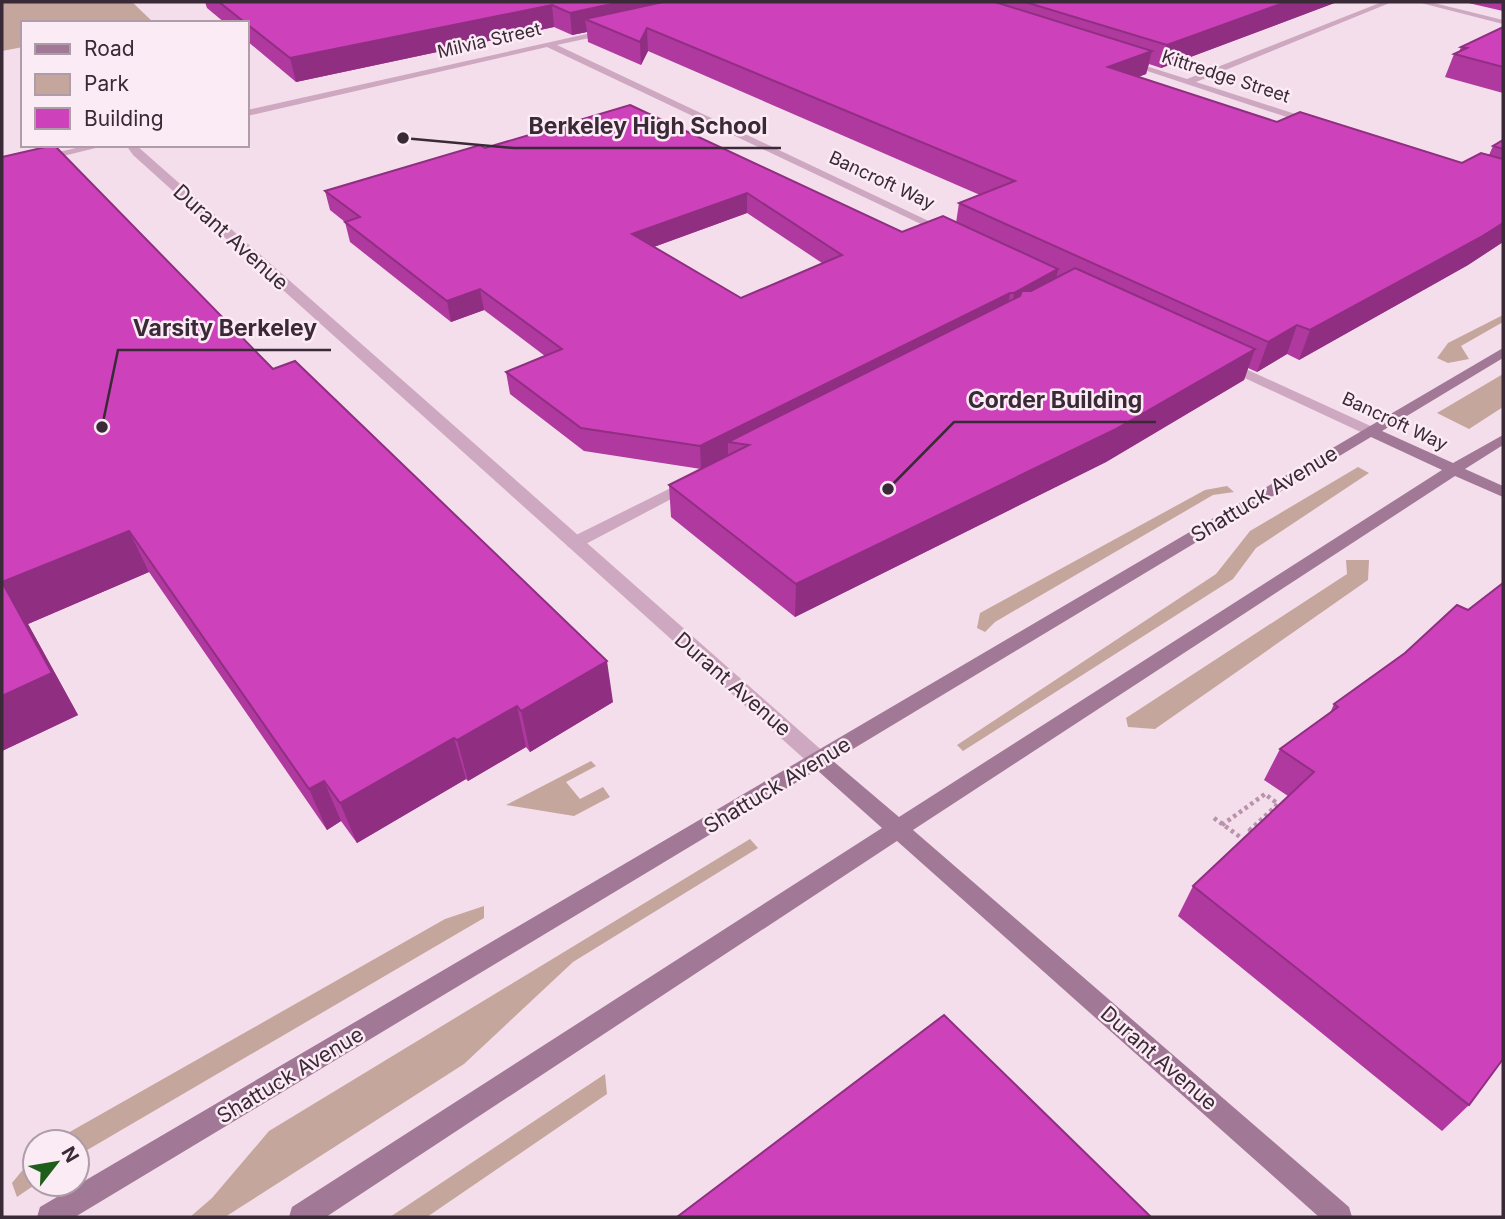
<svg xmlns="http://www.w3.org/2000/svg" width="1505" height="1219" viewBox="0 0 1505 1219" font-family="Inter,sans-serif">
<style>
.green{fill:#c5a69c}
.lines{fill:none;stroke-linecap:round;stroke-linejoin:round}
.path-far1{stroke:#b992ad;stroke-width:4.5;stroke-dasharray:3.5 3.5;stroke-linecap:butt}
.path{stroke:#b992ad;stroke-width:6;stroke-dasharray:4.5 4.5;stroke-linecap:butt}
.service{fill:#cda8c0;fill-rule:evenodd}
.minor{fill:#cda8c0;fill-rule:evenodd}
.secondary{fill:#a17997;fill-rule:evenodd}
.wall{fill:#b039a0;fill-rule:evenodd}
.shaded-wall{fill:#902e82}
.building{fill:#cd42ba;stroke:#902e82;stroke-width:2;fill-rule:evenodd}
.labels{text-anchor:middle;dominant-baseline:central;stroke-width:5;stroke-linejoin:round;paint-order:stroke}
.far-street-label{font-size:18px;fill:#3a2936;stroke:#fbebf4}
.street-label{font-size:21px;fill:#3a2936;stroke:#fbebf4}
.leader{fill:none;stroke:#3a2936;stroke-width:2.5}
.callout-dot{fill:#3a2936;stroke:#fbebf4;stroke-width:2.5}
.callout-label{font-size:23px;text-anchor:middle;font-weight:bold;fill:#3a2936;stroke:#fbebf4;stroke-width:5;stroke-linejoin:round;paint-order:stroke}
</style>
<rect width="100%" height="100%" fill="#f4deeb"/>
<g class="green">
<polygon points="2,2 132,2 154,23 23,23 23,47 2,51"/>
<polygon points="1503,315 1503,322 1461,346 1469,359 1448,363 1437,358 1448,343"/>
<polygon points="1503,374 1503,407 1469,429 1437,413"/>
<polygon points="1358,467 1369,473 1256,548 1233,579 963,751 957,745 1216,574 1250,531"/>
<polygon points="1227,486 1234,492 1213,495 995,622 985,632 977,628 980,613 1205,490"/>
<polygon points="1346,560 1369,560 1368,580 1155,729 1128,727 1126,718 1347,574"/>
<polygon points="591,761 596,766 566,782 580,799 603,787 610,797 574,816 506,805"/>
<polygon points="750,839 758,848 573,962 464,1064 225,1217 190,1217 212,1198 269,1131"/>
<polygon points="484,906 484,918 77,1156 77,1142 52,1142 445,919"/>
<polygon points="605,1074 607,1094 427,1217 390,1217"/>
<polygon points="35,1155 36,1184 17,1197 12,1183"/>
</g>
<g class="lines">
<g class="path-far1">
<polyline points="1214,818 1247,842"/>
<polyline points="1222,825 1265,794 1278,804 1250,830 1257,834"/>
</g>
<polyline class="path" points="1245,840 1247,842"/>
<polygon class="service" points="689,479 694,481 697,484 694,487 580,547 568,547 566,543 568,539"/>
<g class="minor">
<polygon points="1382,2 1392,2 1196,82 1317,121 1317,125 1314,126 1120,62 1127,60 1187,79"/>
<polygon points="1417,2 1430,2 1503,20 1503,24"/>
<polygon points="609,29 612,33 557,45 954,233 944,235 547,47 247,116 247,110"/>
<polygon points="89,145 108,145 2,171 2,165"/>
<polygon points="126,145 136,145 826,754 829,760 826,766 819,768 812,766 133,155"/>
<polygon points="1226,360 1375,428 1377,431 1375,434 1365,434 1221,367 1219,364"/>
</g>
<path class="secondary" d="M1503 348V358L1382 431 1453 463 1503 435V445L1465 469 1503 486V497L1455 476 913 830 1349 1207 1352 1217H1319L897 841 326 1217H289L292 1207 882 828 817 770 75 1217H37L40 1207ZM1371 437 1442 470 899 817 833 761Z"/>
</g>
<g class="wall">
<path d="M205 2H1337L1161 68 1149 64 1146 74 1138 77 1277 122 1462 163 1489 155 1493 146 1503 140V242L1468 265 1299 360 1287 354 1257 372 1248 368 1244 380 1106 462 795 617 671 517 669 485 701 469 584 451 510 394 506 372 545 356 484 310 451 322 350 242 345 222 330 210 325 191 485 148 630 105 902 232 956 223 959 203 980 195 648 51 641 65 588 42 587 32 572 35 554 27 296 82 247 41V23H225L207 8ZM747 213 822 263 741 298 654 247Z"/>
<polygon points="1464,2 1503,2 1503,11"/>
<polygon points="1503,27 1503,93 1445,77 1454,54 1459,52 1461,47"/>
<polygon points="2,157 273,369 613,702 530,752 526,747 468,781 466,779 357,843 341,821 327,830 149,572 28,624 78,715 2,751"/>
<polygon points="1405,653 1469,1105 1442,1131 1178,916 1193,886 1288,796 1264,780 1280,749 1330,713 1334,704"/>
</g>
<g class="shaded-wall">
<polygon points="621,2 720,2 585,19 587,32 572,35 570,13"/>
<polygon points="1286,2 1337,2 1161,68 1167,45"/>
<polygon points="552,5 554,27 296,82 290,58"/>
<polygon points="647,28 648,51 641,65 640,42"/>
<polygon points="1152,51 1146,74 1103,90 1108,67"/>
<polygon points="747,193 747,213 634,254 632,234"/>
<polygon points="1503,223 1503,242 1468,265 1299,360 1310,330"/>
<polygon points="1058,269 1054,290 1011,315 1014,293"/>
<polygon points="480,289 484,310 451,322 447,301"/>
<polygon points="1010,293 1007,314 728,442 728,455 701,469 700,446"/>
<polygon points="1297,325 1287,354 1257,372 1268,342"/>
<polygon points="1255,349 1244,380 1106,462 795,617 796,584"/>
<polygon points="129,531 149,572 28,624 78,715 2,751 2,582"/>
<polygon points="607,661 613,702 530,752 521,711"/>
<polygon points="517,706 526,747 468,781 457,740"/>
<polygon points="454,738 466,779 357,843 340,803"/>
<polygon points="324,781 341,821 327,830 309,789"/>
</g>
<g class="building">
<polygon points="219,2 621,2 570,13 552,5 290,58"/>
<polygon points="663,2 995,2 1152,51 1108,67 1277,122 1300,112 1462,163 1481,153 1503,159 1503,223 1481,237 1310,330 1297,325 1268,342 959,203 1015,181 647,28 640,42 585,19"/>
<polygon points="1025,2 1286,2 1167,45"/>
<polygon points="1503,27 1503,67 1454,54 1467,48 1461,47"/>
<path d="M630 105 902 232 943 216 1058 269 1014 293H1010L700 446 581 428 506 372 562 349 480 289 447 301 345 222 360 217 325 191 480 145 485 148ZM747 193 842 255 741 298 632 234Z"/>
<polygon points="1503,140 1503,149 1493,146"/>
<polygon points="54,145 273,369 295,361 607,661 521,711 517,706 457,740 454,738 340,803 324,781 309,789 129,531 2,582 52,673 2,696 2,157"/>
<polygon points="1075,268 1255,349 1114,430 796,584 669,485 749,445 728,442 1020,296 1022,291 1031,291"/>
<polygon points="1503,583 1503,1059 1469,1105 1193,886 1314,772 1280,749 1338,707 1334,704 1405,653 1457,605 1468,610"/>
<polygon points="944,1015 1151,1217 677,1217"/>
</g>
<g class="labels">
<g class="far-street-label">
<text transform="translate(489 40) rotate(-13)">Milvia Street</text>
<text transform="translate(1226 76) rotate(18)">Kittredge Street</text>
<text transform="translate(882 180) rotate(25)">Bancroft Way</text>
<text transform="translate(1395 421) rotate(25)">Bancroft Way</text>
</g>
<g class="street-label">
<text transform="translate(231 237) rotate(42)">Durant Avenue</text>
<text transform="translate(1264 494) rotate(-31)">Shattuck Avenue</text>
<text transform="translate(733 684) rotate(41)">Durant Avenue</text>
<text transform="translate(777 785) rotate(-31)">Shattuck Avenue</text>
<text transform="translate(1159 1058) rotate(41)">Durant Avenue</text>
<text transform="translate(290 1075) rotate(-31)">Shattuck Avenue</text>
</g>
</g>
<path class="leader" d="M403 138L514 148H781M102 427L118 350H331M888 489L954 422H1156"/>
<g class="callout-dot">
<circle cx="403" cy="138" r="7"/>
<circle cx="102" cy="427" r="7"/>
<circle cx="888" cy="489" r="7"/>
</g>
<g class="callout-label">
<text x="648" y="134">Berkeley High School</text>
<text x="225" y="336">Varsity Berkeley</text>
<text x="1055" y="408">Corder Building</text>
</g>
<rect width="1505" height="1219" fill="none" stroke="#3a2936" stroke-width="7"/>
<rect x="21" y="21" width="228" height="126" fill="#fbebf4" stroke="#ae9da8" stroke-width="2"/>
<rect x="35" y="44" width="35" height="10" fill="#a17997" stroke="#ae9da8" stroke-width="2"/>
<text x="84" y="56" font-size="21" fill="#3a2936">Road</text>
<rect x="35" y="74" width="35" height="21" fill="#c5a69c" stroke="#ae9da8" stroke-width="2"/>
<text x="84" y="91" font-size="21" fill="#3a2936">Park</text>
<rect x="35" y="108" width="35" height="21" fill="#cd42ba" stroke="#ae9da8" stroke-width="2"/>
<text x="84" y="126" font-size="21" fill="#3a2936">Building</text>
<g transform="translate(56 1163) rotate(59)"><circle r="33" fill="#fbebf4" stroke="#ae9da8" stroke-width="2"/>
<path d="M0-5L12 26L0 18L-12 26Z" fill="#1e5e1b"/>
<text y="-10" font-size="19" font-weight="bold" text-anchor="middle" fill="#3a2936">N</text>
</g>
</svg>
